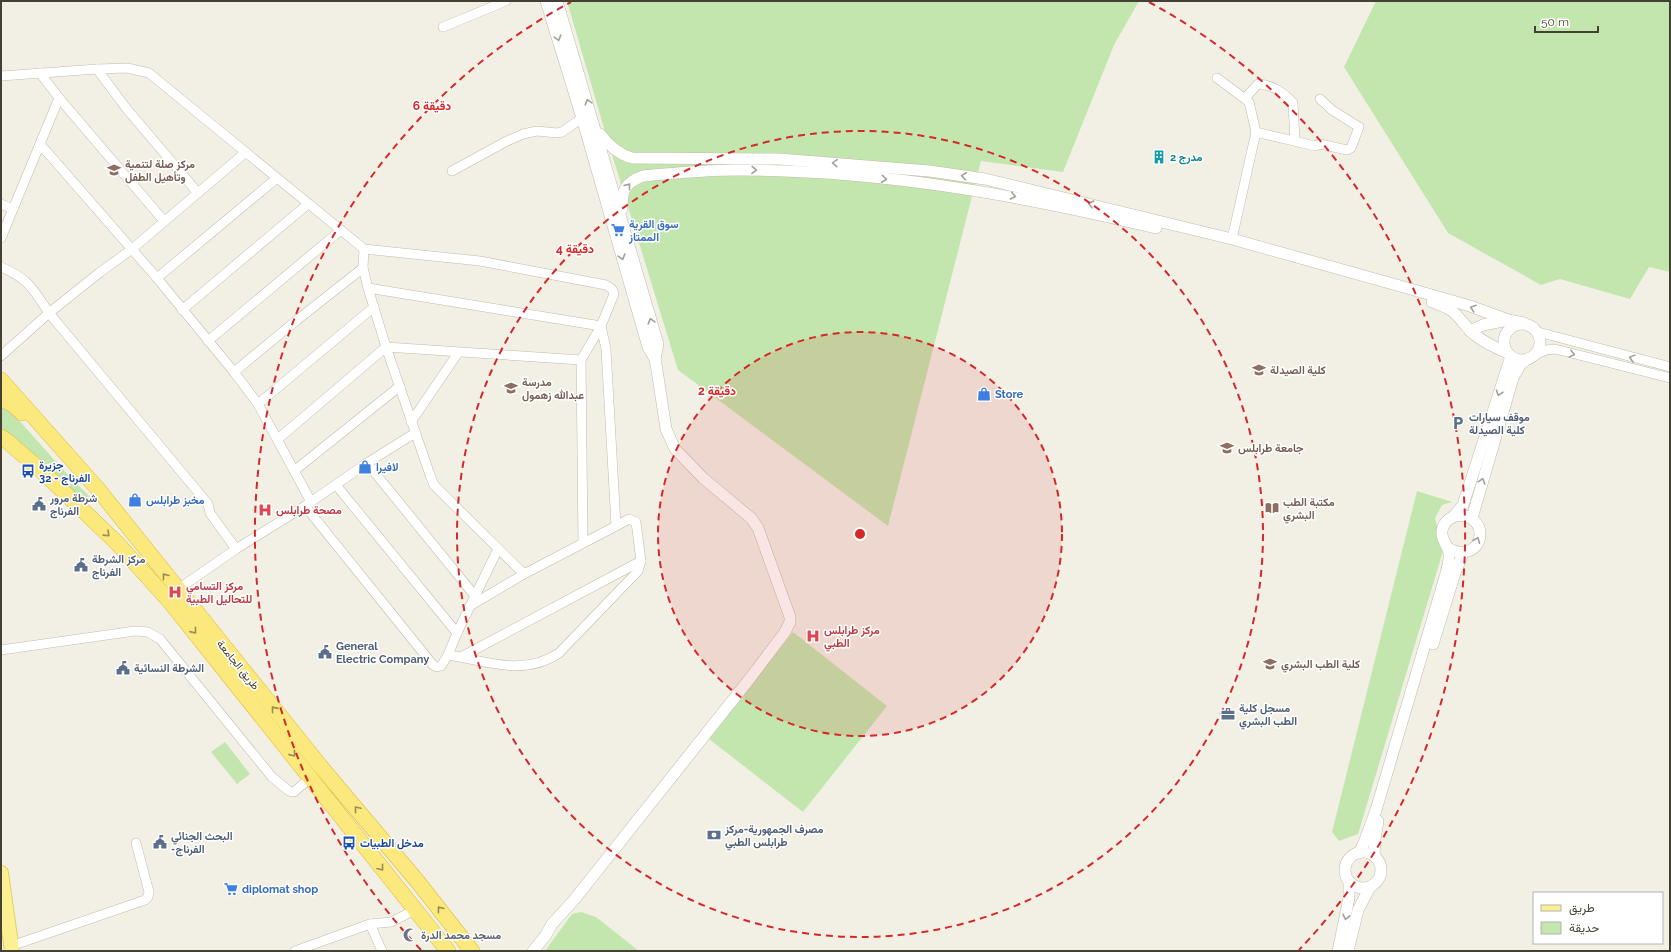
<svg xmlns="http://www.w3.org/2000/svg" width="1671" height="952" viewBox="0 0 1671 952" font-family="Raleway,Vazirmatn,sans-serif">
<style>
.green{fill:#c3e6ae}
.lines{fill:none;stroke-linecap:round;stroke-linejoin:round}
.minor-casing{stroke:#c0bcaa;stroke-width:10}
.tertiary-casing{stroke:#c0bcaa;stroke-width:12}
.primary-casing{stroke:#e1d064;stroke-width:16}
.trunk-casing{stroke:#dab937;stroke-width:16}
.minor{stroke:#fff;stroke-width:9}
.tertiary{stroke:#fff;stroke-width:11}
.primary{stroke:#fcf093;stroke-width:14}
.trunk{stroke:#fce97d;stroke-width:15}
.oneway{stroke:#a2a09a}
.oneway2{stroke:#978c55}
.ring{fill:none;stroke:#d62828;stroke-width:2;stroke-dasharray:7 5}
.labels{text-anchor:middle;dominant-baseline:central;stroke-width:3;stroke-linejoin:round;paint-order:stroke}
.culture-label{font-size:11px;font-weight:bold;fill:#0d838f;stroke:#fff;text-anchor:start}
.education-label{font-size:11px;font-weight:bold;fill:#785e54;stroke:#fff;text-anchor:start}
.shop-label{font-size:11px;font-weight:bold;fill:#366cbe;stroke:#fff;text-anchor:start}
.service-label{font-size:11px;font-weight:bold;fill:#4e5e75;stroke:#fff;text-anchor:start}
.transit-label{font-size:11px;font-weight:bold;fill:#164399;stroke:#fff;text-anchor:start}
.health-label{font-size:11px;font-weight:bold;fill:#be3a42;stroke:#fff;text-anchor:start}
.street-label{font-size:11px;fill:#444034;stroke:#fff}
.worship-label{font-size:11px;font-weight:bold;fill:#5b616d;stroke:#fff;text-anchor:start}
.centre{fill:#d62828;stroke:#fff;stroke-width:2}
.ring-label{font-size:12px;text-anchor:middle;font-weight:bold;fill:#d62828;stroke:#fff;stroke-width:3;stroke-linejoin:round;paint-order:stroke}
</style>
<rect width="100%" height="100%" fill="#f2f0e5"/>
<g class="green">
<polygon points="567,1 1139,1 1114,45 1063,172 981,161 888,526 678,370 606,135"/>
<polygon points="1376,1 1670,1 1670,272 1649,267 1630,299 1560,279 1541,285 1448,233 1344,67"/>
<polygon points="1,405 16,417 67,474 94,501 85,505 1,428"/>
<polygon points="1417,491 1452,502 1442,505 1435,518 1443,551 1358,834 1339,841 1332,832"/>
<polygon points="793,632 887,706 803,812 709,739"/>
<polygon points="225,742 250,774 237,784 211,752"/>
<polygon points="581,912 596,917 639,951 545,951 572,914"/>
</g>
<g class="lines">
<g class="minor-casing">
<g id="minor">
<polyline points="443,27 506,1"/>
<polyline points="97,69 126,108 198,193"/>
<polyline points="40,73 59,98 164,221"/>
<polyline points="1,76 97,69 127,68 149,73 364,249 480,261 606,285 612,289 614,294 601,326 581,360 583,543"/>
<polyline points="1217,78 1249,102 1256,132 1232,239"/>
<path d="M1245 98 1258 84C1270 84 1285 93 1293 103L1295 141"/>
<polyline points="1256,132 1315,146 1320,144 1347,150 1351,148 1359,127 1332,110 1320,99"/>
<polyline points="40,144 157,278 234,372 258,404 311,502"/>
<polyline points="452,171 505,142 523,134 537,131 557,133 562,132 582,118"/>
<polyline points="1,204 13,209"/>
<polyline points="1,238 59,98"/>
<polyline points="364,249 363,268 368,288 386,347 430,475 434,485 442,493 524,574"/>
<path d="M1 267C29 279 33 289 49 313L208 504 210 513 236 549"/>
<polyline points="157,278 277,178"/>
<polyline points="368,288 601,326 606,349 616,526"/>
<polyline points="182,310 308,204"/>
<polyline points="1538,332 1670,367"/>
<polyline points="208,341 341,230"/>
<polyline points="1535,355 1546,350 1555,349 1670,378"/>
<polyline points="1,356 49,313 99,273 132,249 246,152"/>
<polyline points="234,372 297,320 363,268"/>
<polyline points="258,404 374,307"/>
<polyline points="411,422 458,353"/>
<polyline points="278,439 386,347 581,360"/>
<polyline points="367,463 475,596"/>
<polyline points="294,471 400,386"/>
<polyline points="336,485 457,633"/>
<polyline points="305,506 433,665 437,667 441,666 448,655 457,633 498,549"/>
<polyline points="177,590 236,549 305,506 367,463 415,433"/>
<polyline points="1,650 135,631 148,632 160,639 272,777 289,791 294,792 311,777"/>
<path d="M448 655C487 661 523 677 559 653L638 571 641 561 636 522 629 519 616 526 524 574 470 606"/>
<polyline points="461,657 641,561"/>
<polyline points="370,924 382,951"/>
<polyline points="11,946 145,900 148,897 149,892 136,843"/>
<polyline points="295,951 370,924 391,922 415,910"/>
</g>
</g>
<g class="tertiary-casing">
<g id="tertiary">
<polyline points="546,1 582,118 648,347 655,359"/>
<path d="M600 134C609 146 618 154 632 158L779 159 929 171 985 179 1232 239 1400 286 1470 306 1508 320 1524 323"/>
<path d="M622 209C622 191 624 183 643 176 674 173 707 170 739 170 880 170 1019 195 1156 228"/>
<path d="M1432 302C1437 304 1444 306 1449 309 1460 315 1465 328 1475 335 1485 343 1496 348 1508 353"/>
<circle cx="1522" cy="342" r="18"/>
<polyline points="1470,331 1483,325 1508,320"/>
<polyline points="1453,517 1463,505 1511,356"/>
<polyline points="1472,518 1513,378 1520,365 1527,359"/>
<polyline points="1433,644 1455,573 1463,553"/>
<circle cx="1363" cy="870" r="18"/>
<path d="M1359 853 1364 843 1376 810 1445 577C1447 570 1450 560 1449 553 1447 543 1439 538 1443 527 1451 508 1480 514 1480 534 1480 553 1458 557 1446 546"/>
<polyline points="1374,856 1375,839 1378,821"/>
<polyline points="533,951 546,935 552,924 574,900 751,677 785,632 790,622 790,617 758,528 751,518 703,478 675,449 666,429 657,370 655,359 658,344 557,1"/>
<polyline points="1338,951 1349,898 1349,883"/>
<polyline points="1348,951 1358,910 1370,887"/>
</g>
</g>
<g class="primary-casing">
<polyline id="primary" points="1,873 12,951"/>
</g>
<g class="trunk-casing">
<g id="trunk">
<polyline points="1,380 97,488 321,767 418,882 472,951"/>
<polyline points="1,399 12,404 22,413"/>
<polyline points="1,437 7,441 45,474 117,543 171,603 448,951"/>
</g>
</g>
<use href="#minor" class="minor"/>
<use href="#tertiary" class="tertiary"/>
<use href="#primary" class="primary"/>
<use href="#trunk" class="trunk"/>
</g>
<defs><path id="oneway-chevron" d="M-2-3.5L2.5 0L-2 3.5" fill="none" stroke-width="1.6" stroke-linecap="round" stroke-linejoin="round"/></defs>
<g class="oneway">
<use href="#oneway-chevron" transform="translate(558 38) rotate(73)"/>
<use href="#oneway-chevron" transform="translate(588 102) rotate(-107)"/>
<use href="#oneway-chevron" transform="translate(835 163) rotate(-176)"/>
<use href="#oneway-chevron" transform="translate(754 170) rotate(2)"/>
<use href="#oneway-chevron" transform="translate(964 176) rotate(-172)"/>
<use href="#oneway-chevron" transform="translate(884 179) rotate(6)"/>
<use href="#oneway-chevron" transform="translate(628 186) rotate(-52)"/>
<use href="#oneway-chevron" transform="translate(1013 196) rotate(11)"/>
<use href="#oneway-chevron" transform="translate(1091 204) rotate(-166)"/>
<use href="#oneway-chevron" transform="translate(622 257) rotate(74)"/>
<use href="#oneway-chevron" transform="translate(1473 308) rotate(-161)"/>
<use href="#oneway-chevron" transform="translate(651 321) rotate(-106)"/>
<use href="#oneway-chevron" transform="translate(1572 354) rotate(14)"/>
<use href="#oneway-chevron" transform="translate(1632 358) rotate(-165)"/>
<use href="#oneway-chevron" transform="translate(1499 393) rotate(109)"/>
<use href="#oneway-chevron" transform="translate(1482 481) rotate(-73)"/>
<use href="#oneway-chevron" transform="translate(1477 540) rotate(-68)"/>
<use href="#oneway-chevron" transform="translate(1346 917) rotate(102)"/>
</g>
<g class="oneway2">
<use href="#oneway-chevron" transform="translate(107 534) rotate(44)"/>
<use href="#oneway-chevron" transform="translate(165 576) rotate(-128)"/>
<use href="#oneway-chevron" transform="translate(194 631) rotate(51)"/>
<use href="#oneway-chevron" transform="translate(274 709) rotate(-129)"/>
<use href="#oneway-chevron" transform="translate(293 754) rotate(51)"/>
<use href="#oneway-chevron" transform="translate(357 809) rotate(-130)"/>
<use href="#oneway-chevron" transform="translate(381 868) rotate(52)"/>
<use href="#oneway-chevron" transform="translate(440 909) rotate(-128)"/>
</g>
<circle cx="860" cy="534" r="202" fill="#d62828" fill-opacity=".12"/>
<g class="ring">
<circle cx="860" cy="534" r="202"/>
<circle cx="860" cy="534" r="403"/>
<path d="M421 950A605 605 0 0 1 571 2M1149 2A605 605 0 0 1 1299 950"/>
</g>
<defs>
<g id="building-bare" transform="scale(1.08)"><path d="M-4-6H4V6H1V3H-1V6H-4ZM-2.5-4.3h1.7v1.8h-1.7ZM.8-4.3h1.7v1.8H.8ZM-2.5-1h1.7V.8h-1.7ZM.8-1h1.7V.8H.8Z" fill="#0f9aa8" stroke="#fff" stroke-width="2.5" paint-order="stroke"/></g>
<g id="school-bare" transform="scale(1.08)"><path d="M0-5L7-2L0 1L-7-2ZM-4 1L0 2.5L4 1V4Q0 6-4 4Z" fill="#8d6e63" stroke="#fff" stroke-width="2.5" paint-order="stroke"/></g>
<g id="supermarket-bare" transform="scale(1.08)"><path d="M-6-5.5h2.5l.6 2H6L4.5 2H-2.5L-4.4-4H-6ZM-1.5 3.2a1.3 1.3 0 1 0 .1 0ZM3 3.2a1.3 1.3 0 1 0 .1 0Z" fill="#3f7fe0" stroke="#fff" stroke-width="2.5" paint-order="stroke"/></g>
<g id="university-bare" transform="scale(1.08)"><path d="M0-5L7-2L0 1L-7-2ZM-4 1L0 2.5L4 1V4Q0 6-4 4Z" fill="#8d6e63" stroke="#fff" stroke-width="2.5" paint-order="stroke"/></g>
<g id="shop-bare" transform="scale(1.08)"><path d="M-5-2.5h2.3a2.7 3.5 0 0 1 5.4 0H5L5.5 6h-11ZM-1.5-2.5h3a1.5 2.3 0 0 0-3 0Z" fill="#3f7fe0" stroke="#fff" stroke-width="2.5" paint-order="stroke"/></g>
<g id="parking-bare" transform="scale(1.08)"><path d="M-3.5-5.5H1a3.5 3.5 0 0 1 0 7H-1V5.5H-3.5ZM-1-3.4V-.6H.8a1.4 1.4 0 0 0 0-2.8Z" fill="#5c6f8a" stroke="#fff" stroke-width="2.5" paint-order="stroke"/></g>
<g id="bus-bare" transform="scale(1.08)"><path d="M-5-6H5V4H4V6H2V4H-2V6H-4V4H-5ZM-3.5-4V0h7V-4ZM-3.5 1.2v1.5H-2V1.2ZM2 1.2v1.5H3.5V1.2Z" fill="#1a4fb4" stroke="#fff" stroke-width="2.5" paint-order="stroke"/></g>
<g id="civic-bare" transform="scale(1.08)"><path d="M-.6-6.5H3V-4.5H.6V-3L4-1V1h2V6H-6V1h2V-1L-.6-3ZM-1.2 2.5V6h2.4V2.5Z" fill="#5c6f8a" stroke="#fff" stroke-width="2.5" paint-order="stroke"/></g>
<g id="library-bare" transform="scale(1.08)"><path d="M-6-4Q-3-5.5-.7-3.5V5Q-3 3-6 4ZM6-4Q3-5.5 .7-3.5V5Q3 3 6 4Z" fill="#8d6e63" stroke="#fff" stroke-width="2.5" paint-order="stroke"/></g>
<g id="hospital-bare" transform="scale(1.08)"><path d="M-5-5h3v3.5h4V-5h3V5h-3V1.5h-4V5h-3Z" fill="#e0444e" stroke="#fff" stroke-width="2.5" paint-order="stroke"/></g>
<g id="office-bare" transform="scale(1.08)"><path d="M-6-3h4V-5.5h4V-3h4V5H-6ZM-1-4.5V-3h2v-1.5ZM-6 0V1H6V0Z" fill="#5c6f8a" stroke="#fff" stroke-width="2.5" paint-order="stroke"/></g>
<g id="bank-bare" transform="scale(1.08)"><path d="M-6-4H6V4H-6ZM0-2.3a2.3 2.3 0 1 0 0 4.6a2.3 2.3 0 1 0 0-4.6Z" fill="#5c6f8a" stroke="#fff" stroke-width="2.5" paint-order="stroke"/></g>
<g id="mosque-bare" transform="scale(1.08)"><path d="M3.5-4.9A6 6 0 1 0 3.5 4.9A5 5 0 1 1 3.5-4.9Z" fill="#6b7280" stroke="#fff" stroke-width="2.5" paint-order="stroke"/></g>
</defs>
<g fill-rule="evenodd">
<use href="#building-bare" x="1159" y="157"/>
<use href="#school-bare" x="114" y="170"/>
<use href="#supermarket-bare" x="618" y="230"/>
<use href="#university-bare" x="1259" y="370"/>
<use href="#school-bare" x="511" y="388"/>
<use href="#shop-bare" x="984" y="394"/>
<use href="#parking-bare" x="1458" y="423"/>
<use href="#university-bare" x="1227" y="448"/>
<use href="#shop-bare" x="365" y="467"/>
<use href="#bus-bare" x="28" y="471"/>
<use href="#shop-bare" x="135" y="500"/>
<use href="#civic-bare" x="39" y="504"/>
<use href="#library-bare" x="1272" y="508"/>
<use href="#hospital-bare" x="265" y="510"/>
<use href="#civic-bare" x="81" y="565"/>
<use href="#hospital-bare" x="175" y="592"/>
<use href="#hospital-bare" x="813" y="636"/>
<use href="#civic-bare" x="325" y="652"/>
<use href="#university-bare" x="1270" y="664"/>
<use href="#civic-bare" x="123" y="668"/>
<use href="#office-bare" x="1228" y="714"/>
<use href="#bank-bare" x="714" y="835"/>
<use href="#civic-bare" x="160" y="842"/>
<use href="#bus-bare" x="349" y="843"/>
<use href="#supermarket-bare" x="231" y="889"/>
<use href="#mosque-bare" x="410" y="935"/>
</g>
<g class="labels">
<g class="culture-label">
<text x="1170" y="157">مدرج 2</text>
</g>
<g class="education-label">
<text x="125" y="164">مركز صلة لتنمية<tspan x="125" dy="13">وتأهيل الطفل</tspan></text>
<text x="1270" y="370">كلية الصيدلة</text>
<text x="522" y="382">مدرسة<tspan x="522" dy="13">عبدالله زهمول</tspan></text>
<text x="1238" y="448">جامعة طرابلس</text>
<text x="1283" y="502">مكتبة الطب<tspan x="1283" dy="13">البشري</tspan></text>
<text x="1281" y="664">كلية الطب البشري</text>
</g>
<g class="shop-label">
<text x="629" y="224">سوق القرية<tspan x="629" dy="13">الممتاز</tspan></text>
<text x="995" y="394">Store</text>
<text x="376" y="467">لافيرا</text>
<text x="146" y="500">مخبز طرابلس</text>
<text x="242" y="889">diplomat shop</text>
</g>
<g class="service-label">
<text x="1469" y="417">موقف سيارات<tspan x="1469" dy="13">كلية الصيدلة</tspan></text>
<text x="50" y="498">شرطة مرور<tspan x="50" dy="13">الفرناج</tspan></text>
<text x="92" y="559">مركز الشرطة<tspan x="92" dy="13">الفرناج</tspan></text>
<text x="336" y="646">General<tspan x="336" dy="13">Electric Company</tspan></text>
<text x="134" y="668">الشرطة النسائية</text>
<text x="1239" y="708">مسجل كلية<tspan x="1239" dy="13">الطب البشري</tspan></text>
<text x="725" y="829">مصرف الجمهورية-مركز<tspan x="725" dy="13">طرابلس الطبي</tspan></text>
<text x="171" y="836">البحث الجنائي<tspan x="171" dy="13">-الفرناج</tspan></text>
</g>
<g class="transit-label">
<text x="39" y="465">جزيرة<tspan x="39" dy="13">الفرناج - 32</tspan></text>
<text x="360" y="843">مدخل الطبيات</text>
</g>
<g class="health-label">
<text x="276" y="510">مصحة طرابلس</text>
<text x="186" y="586">مركز التسامي<tspan x="186" dy="13">للتحاليل الطبية</tspan></text>
<text x="824" y="630">مركز طرابلس<tspan x="824" dy="13">الطبي</tspan></text>
</g>
<g class="street-label">
<text transform="translate(238 665) rotate(51)">طريق الجامعة</text>
</g>
<g class="worship-label">
<text x="421" y="935">مسجد محمد الدرة</text>
</g>
</g>
<circle cx="860" cy="534" r="6" class="centre"/>
<g class="ring-label">
<text x="432" y="110">6 دقيقة</text>
<text x="575" y="253">4 دقيقة</text>
<text x="717" y="395">2 دقيقة</text>
</g>
<rect width="1671" height="952" fill="none" stroke="#444034" stroke-width="4"/>
<rect x="1533" y="892" width="130" height="52" fill="#ffffff" stroke="#b4b3ae"/>
<rect x="1541" y="905" width="20" height="6" fill="#fcf093" stroke="#b4b3ae"/>
<text x="1569" y="912" font-size="12" fill="#444034">طريق</text>
<rect x="1541" y="922" width="20" height="12" fill="#c3e6ae" stroke="#b4b3ae"/>
<text x="1569" y="932" font-size="12" fill="#444034">حديقة</text>
<path d="M1535 26v6h63v-6" fill="none" stroke="#444034" stroke-width="2"/>
<text x="1541" y="26" font-size="12" fill="#444034" stroke="#ffffff" stroke-width="3" paint-order="stroke">50 m</text>
</svg>
